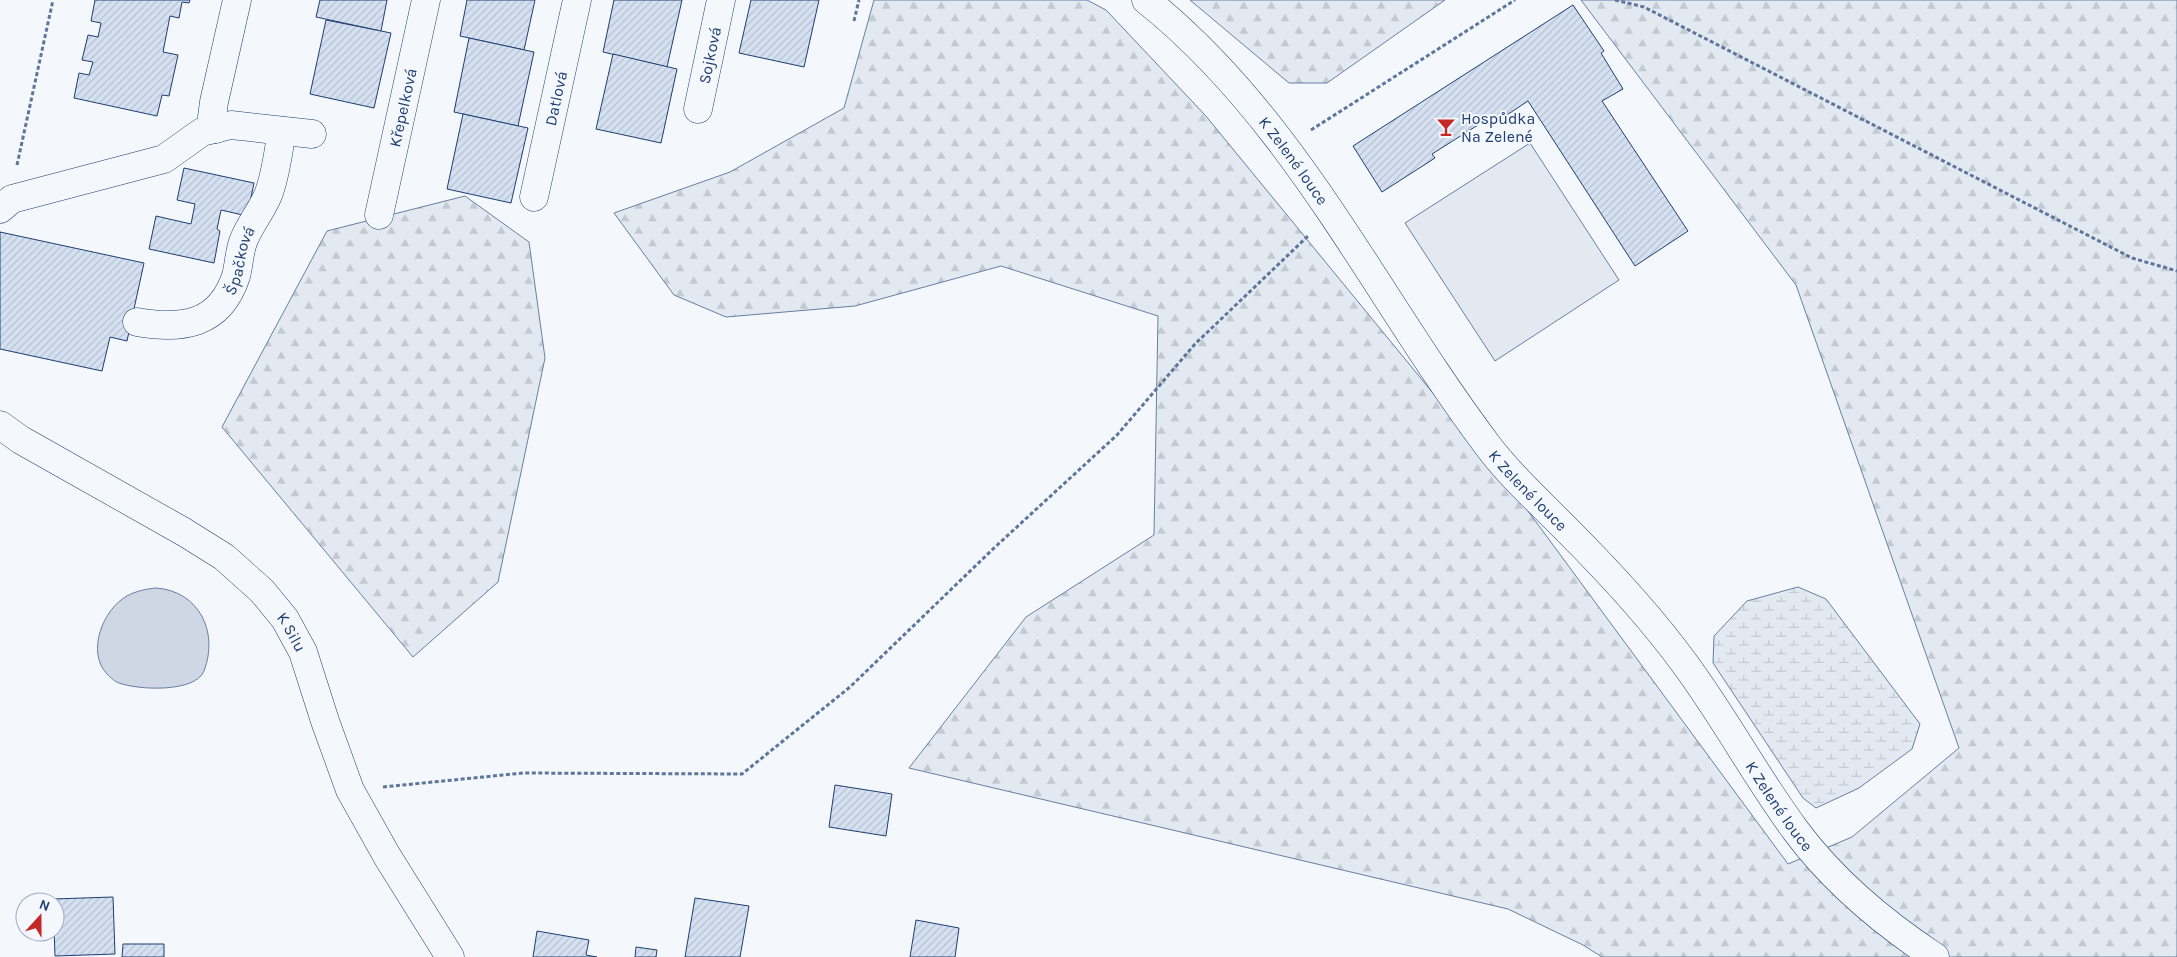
<svg xmlns="http://www.w3.org/2000/svg" width="2177" height="957" viewBox="0 0 2177 957" font-family="Karla,sans-serif">
<style>
.grass{fill:#e3e9f0;stroke:#687fa3}
.forest{fill:url(#forest-firs);stroke:#687fa3}
.wetland{fill:url(#wetland-marsh);stroke:#687fa3}
.water{fill:#cfd7e4;stroke:#687fa3}
.building{fill:url(#building-hatch);stroke:#1d3f73}
.lines{fill:none;stroke-linecap:round;stroke-linejoin:round}
.minor-casing{stroke:#1d3f73;stroke-width:29}
.path{stroke:#5e769c;stroke-width:3;stroke-dasharray:4 2.5;stroke-linecap:butt}
.minor{stroke:#f4f7fb;stroke-width:28}
.labels{text-anchor:middle;dominant-baseline:central;stroke-width:4;stroke-linejoin:round;paint-order:stroke}
.street-label{font-size:16px;fill:#1d3f73;stroke:#f4f7fb}
.poi-label{font-size:16px;fill:#1d3f73;stroke:#f4f7fb;text-anchor:start}
</style>
<defs>
<pattern id="forest-firs" width="22" height="20" patternUnits="userSpaceOnUse" patternTransform="scale(1.25)"><rect width="22" height="20" fill="#e3e9f0"/><path d="M5 1l3.5 6h-7zM16 11l3.5 6h-7z" fill="#c2c9d1"/></pattern>
<pattern id="wetland-marsh" width="20" height="14" patternUnits="userSpaceOnUse" patternTransform="scale(1.25)"><rect width="20" height="14" fill="#e3e9f0"/><path d="M1 5h8M5 5V1M11 12h8M15 12V8" fill="none" stroke="#c2c9d1"/></pattern>
<pattern id="building-hatch" width="6" height="6" patternUnits="userSpaceOnUse" patternTransform="scale(1.25)"><rect width="6" height="6" fill="#d5e0f0"/><path d="M-1 1l2-2M0 6l6-6M5 7l2-2" fill="none" stroke="#b6c1d1"/></pattern>
</defs>
<rect width="100%" height="100%" fill="#f4f7fb"/>
<polygon class="grass" points="1530,143 1619,280 1495,361 1405,223"/>
<g class="forest">
<polygon points="874,0 1087,0 1106,10 1205,115 1514,492 1788,864 1852,837 1959,748 1796,285 1581,0 2177,0 2177,957 1602,957 1583,945 1508,909 909,768 1026,617 1154,535 1158,316 1001,266 855,306 726,317 674,295 614,213 730,172 844,108"/>
<polygon points="1190,0 1445,0 1327,83 1289,83"/>
<polygon points="465,196 529,242 545,358 498,582 413,657 222,427 327,231"/>
</g>
<polygon class="wetland" points="1798,587 1826,599 1920,724 1912,749 1859,788 1816,808 1803,798 1713,663 1714,636 1747,601"/>
<path class="water" d="M156 588C199 591 219 632 204 671 195 693 138 690 119 683 115 682 110 677 107 674 86 652 103 609 127 596 136 591 146 589 156 588Z"/>
<g class="building">
<polygon points="95,0 190,0 189,3 182,2 179,18 170,16 163,52 178,55 169,96 162,95 157,116 74,98 79,73 89,75 93,62 82,60 88,35 98,37 101,23 91,21"/>
<polygon points="320,0 387,0 381,31 316,17"/>
<polygon points="467,0 535,0 524,50 460,36"/>
<polygon points="614,0 682,0 667,67 603,52"/>
<polygon points="751,0 819,0 804,67 739,53"/>
<polygon points="1573,5 1604,51 1601,53 1623,89 1602,101 1688,231 1635,266 1528,101 1493,124 1489,118 1432,154 1435,158 1382,192 1353,146"/>
<polygon points="326,20 391,33 374,108 310,94"/>
<polygon points="469,38 534,52 518,126 454,112"/>
<polygon points="613,54 677,69 661,143 596,129"/>
<polygon points="463,114 528,128 511,203 447,189"/>
<polygon points="184,168 254,183 247,216 221,210 217,229 220,231 214,263 149,249 156,216 191,224 195,204 177,200"/>
<polygon points="0,232 144,263 127,341 110,337 102,371 0,349"/>
<polygon points="835,785 892,794 886,836 829,827"/>
<polygon points="113,897 115,954 55,956 53,899"/>
<polygon points="695,898 749,906 740,957 685,957"/>
<polygon points="916,920 959,928 955,957 910,957"/>
<polygon points="537,931 589,940 586,955 597,957 533,957"/>
<polygon points="123,944 164,944 164,957 122,957"/>
<polygon points="636,947 657,950 656,957 635,957"/>
</g>
<g class="lines">
<g class="minor-casing">
<g id="minor">
<path id="s1" d="M1146 0C1295 119 1375 296 1488 446 1511 477 1542 504 1569 532 1611 574 1650 616 1685 664 1725 718 1756 777 1796 831 1834 882 1882 922 1935 957"/>
<path id="s2" d="M698 109 721 0"/>
<polyline points="216,129 212,117 214,102 237,0"/>
<path id="s3" d="M534 197 577 0"/>
<polyline points="0,209 12,199 164,159 202,132 231,125 312,134"/>
<path id="s4" d="M379 215 426 0"/>
<path id="s5" d="M137 322C182 330 220 325 236 276 239 265 239 253 243 242 249 225 261 212 268 195 276 175 278 152 282 131"/>
<path id="s6" d="M0 425 21 440 184 532 224 557 262 591 285 619 303 652 325 721 350 790 387 856 450 957"/>
</g>
</g>
<g class="path">
<polyline points="1615,0 1644,7 2132,258 2177,271"/>
<polyline points="854,21 859,0"/>
<polyline points="1311,130 1515,0"/>
<polyline points="17,165 53,0"/>
<polyline points="383,787 523,773 742,774 850,687 994,548 1117,435 1195,344 1308,236"/>
</g>
<use href="#minor" class="minor"/>
</g>
<defs>
<g id="bar-bare" transform="scale(1.5)"><path d="M-6-5H6L.8 .8V4.5H3.5V6h-7V4.5H-.8V.8Z" fill="#c62828" stroke="#f4f7fb" stroke-width="2.5" paint-order="stroke"/></g>
</defs>
<g fill-rule="evenodd">
<use href="#bar-bare" x="1446" y="127"/>
</g>
<g class="labels">
<g class="street-label">
<text stroke="none"><textPath href="#s2" startOffset="55">Sojková</textPath></text>
<text stroke="none"><textPath href="#s3" startOffset="101">Datlová</textPath></text>
<text stroke="none"><textPath href="#s4" startOffset="110">Křepelková</textPath></text>
<text stroke="none"><textPath href="#s1" startOffset="219">K Zelené louce</textPath></text>
<text stroke="none"><textPath href="#s5" startOffset="138">Špačková</textPath></text>
<text stroke="none"><textPath href="#s1" startOffset="624">K Zelené louce</textPath></text>
<text stroke="none"><textPath href="#s6" startOffset="362">K Silu</textPath></text>
<text stroke="none"><textPath href="#s1" startOffset="1029">K Zelené louce</textPath></text>
</g>
<g class="poi-label">
<text x="1461" y="118">Hospůdka<tspan x="1461" dy="18">Na Zelené</tspan></text>
</g>
</g>
<g transform="translate(40 917) rotate(21)"><circle r="24" fill="#f4f7fb" stroke="#9eadc5"/>
<path d="M0-4L9 19L0 12L-9 19Z" fill="#c62828"/>
<text y="-8" font-size="14" font-weight="bold" text-anchor="middle" fill="#1d3f73">N</text>
</g>
</svg>
